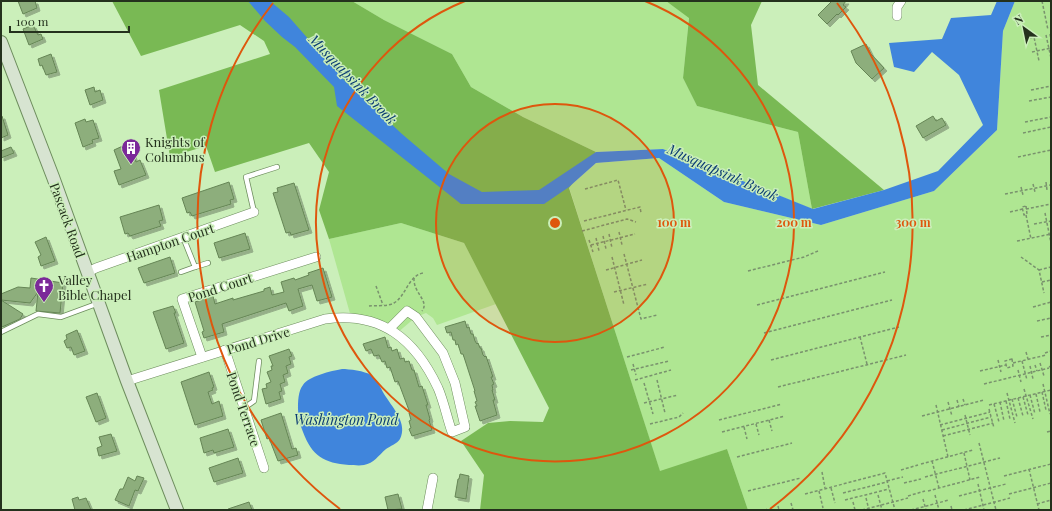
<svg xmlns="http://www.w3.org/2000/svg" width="1052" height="511" viewBox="0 0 1052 511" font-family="'Playfair Display',serif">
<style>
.green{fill:#afe692}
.forest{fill:#79b954}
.water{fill:#4085dc}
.building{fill:#8dae7c;stroke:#658555;filter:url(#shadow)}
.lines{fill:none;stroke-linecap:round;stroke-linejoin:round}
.lane-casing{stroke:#6d8d5d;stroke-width:6}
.street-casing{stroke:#6d8d5d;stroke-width:10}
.secondary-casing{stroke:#6d8d5d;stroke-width:14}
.path{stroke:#79926d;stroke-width:1.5;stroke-dasharray:3 2;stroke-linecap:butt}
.lane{stroke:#fff;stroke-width:4.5}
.street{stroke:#fff;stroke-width:9}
.secondary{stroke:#d7e4d1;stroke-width:12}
.ring{fill:none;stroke:#de570d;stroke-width:2}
.labels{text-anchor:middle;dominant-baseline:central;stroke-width:3;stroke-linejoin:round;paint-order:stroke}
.poi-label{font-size:13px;fill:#24311d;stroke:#cbefba;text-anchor:start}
.street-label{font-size:13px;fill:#24311d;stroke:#cbefba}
.water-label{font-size:14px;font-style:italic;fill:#0b3c73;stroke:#cbefba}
.centre{fill:#de570d;stroke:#cbefba;stroke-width:2}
.ring-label{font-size:12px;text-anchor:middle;font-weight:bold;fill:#de570d;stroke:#cbefba;stroke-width:3;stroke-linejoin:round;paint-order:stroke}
</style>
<defs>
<filter id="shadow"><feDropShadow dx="3" dy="3" stdDeviation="0" flood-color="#0004"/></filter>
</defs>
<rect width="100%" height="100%" fill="#cbefba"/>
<g class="green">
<polygon points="352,1 666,1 689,17 683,78 697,106 798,132 812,209 663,149 596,152 523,117 471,87 452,54 384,20"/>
<polygon points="1015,1 1051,1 1051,510 748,510 727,449 660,472 569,187 596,163 659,158 724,202 821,225 934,191 997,130 1003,31"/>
<polygon points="401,223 464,243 496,304 437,325 433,318 426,313 416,317 397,333 351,317 329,239"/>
</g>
<g class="forest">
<polygon points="112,1 352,1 384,20 452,54 471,87 523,117 596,152 569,188 660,471 727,449 748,510 480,510 484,475 461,441 488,423 510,421 543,422 549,408 464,243 401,223 329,239 319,210 329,172 309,143 215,172 206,146 170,157 159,90 270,54 264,41 240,25 141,56"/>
<polygon points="666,1 762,1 751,25 758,85 884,190 812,209 798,132 697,106 683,78 689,18"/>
</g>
<g class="water">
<polygon points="248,1 270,1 289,17 346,82 402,134 449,174 482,192 539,190 596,152 663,149 813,209 884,190 938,171 983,125 959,75 932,52 914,72 894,67 889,43 942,39 951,18 991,15 997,1 1015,1 1003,31 997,130 934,191 821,225 724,202 659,158 596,163 569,187 544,204 461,204 337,106 334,87 295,47 282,37 265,21"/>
<path d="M342 369C349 369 365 371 371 375 379 381 381 390 386 397 393 408 408 424 400 439 397 444 390 446 386 449 378 456 374 463 364 465 359 466 353 465 349 465 324 463 312 456 303 432 300 425 298 417 298 409 298 402 298 391 303 385 309 376 331 371 342 369Z"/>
</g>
<g class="building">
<polygon points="18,1 35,1 37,8 23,14"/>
<polygon points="832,1 846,1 843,5 846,7 838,15 837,14 827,24 818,15"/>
<polygon points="33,25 38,35 41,34 43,39 29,45 23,29"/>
<polygon points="866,44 871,54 884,68 872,79 856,63 851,51"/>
<polygon points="51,54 57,72 46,75 42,65 40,66 38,59"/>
<polygon points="94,87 95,92 100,90 103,100 90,105 85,90"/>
<polygon points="1,116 2,116 8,135 1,138"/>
<polygon points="933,116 936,121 942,118 946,125 923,138 916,126"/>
<polygon points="85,119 86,122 93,120 99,138 92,140 93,143 83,147 75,123"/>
<polygon points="125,145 127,150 131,149 136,162 140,160 146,175 119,185 114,171 121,169 114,150"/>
<polygon points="11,147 14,153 1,158 1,151"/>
<polygon points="229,182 234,199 230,200 231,204 192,216 190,212 187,213 182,198"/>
<polygon points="294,183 309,230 291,235 290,232 286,233 273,193 278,192 277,188"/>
<polygon points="159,205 163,220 159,221 161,226 130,236 128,233 125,234 120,217"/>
<polygon points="245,233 250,249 219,258 214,243"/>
<polygon points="46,237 55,261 41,266 38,257 41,255 35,242"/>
<polygon points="170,257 175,273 144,283 138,268"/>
<polygon points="323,268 332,297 317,301 312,285 298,289 303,306 289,311 286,303 222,324 224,332 204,338 202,332 204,331 195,302 213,296 215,304 233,298 233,300 264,291 264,289 270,287 272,295 284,292 281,282 294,278 295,280 309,275 308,273"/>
<polygon points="31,278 63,283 60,313 36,311 38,292 30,303 1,300 23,314 20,319 2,327 1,324 1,294 18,287 30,288"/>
<polygon points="173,306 176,313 174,313 184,343 166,349 153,312"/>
<polygon points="465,321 467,328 469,327 471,334 473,334 475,341 477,344 478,343 480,348 481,348 483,355 485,357 486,356 493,377 491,377 494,384 492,385 493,390 492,390 495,400 493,400 497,415 480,421 475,406 477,406 475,402 477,401 474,391 475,391 463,354 461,354 458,344 456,345 455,340 453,340 451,332 447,333 445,327"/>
<polygon points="77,330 85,351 74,355 71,347 67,348 64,341 67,339 66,335"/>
<polygon points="385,337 388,348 391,347 392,351 397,349 400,359 404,358 405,362 409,361 412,370 414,370 419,387 422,386 428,405 426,405 430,419 429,420 432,430 412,436 409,429 411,428 409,421 411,420 409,413 410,413 398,381 395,382 390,367 387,368 385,361 382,362 379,355 374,356 371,349 366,351 363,344"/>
<polygon points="289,349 292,356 289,357 291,364 286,366 288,373 283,375 285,382 280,384 282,391 279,392 281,399 266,404 262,389 267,388 266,384 271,382 267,372 272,370 271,366 273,366 269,356"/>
<polygon points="209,372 214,387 212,388 213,390 208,392 212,404 219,401 223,416 195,425 181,382"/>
<polygon points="97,393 106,418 96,422 86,397"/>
<polygon points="281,413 292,449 296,448 298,455 278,461 269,438 267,439 261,420"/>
<polygon points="228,429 234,447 214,453 213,450 204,453 200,438"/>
<polygon points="111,434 117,451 99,456 97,448 102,446 99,437"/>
<polygon points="238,458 243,473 214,482 209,468"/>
<polygon points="460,474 469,476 466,499 455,497 458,479 459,479"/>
<polygon points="137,476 144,478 138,491 135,490 129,506 115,500 120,489 123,489 128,477 135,481"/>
<polygon points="398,494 402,509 388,510 385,497"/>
<polygon points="78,497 79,500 86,498 91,510 75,510 72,499"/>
<polygon points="249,502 252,510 228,510 228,509"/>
</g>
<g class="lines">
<g class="lane-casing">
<g id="lane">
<polyline points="254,212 246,177 277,167"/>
<polyline points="195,267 208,263"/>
<polyline points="181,272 195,267 183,237"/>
<polyline points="1,332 38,314 61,317 99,303"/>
<polyline points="244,408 254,401 259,361"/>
</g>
</g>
<g class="street-casing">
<g id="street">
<polyline points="897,16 897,7 901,1"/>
<polyline points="88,272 96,268 254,212"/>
<polyline points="225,350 264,468"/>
<polyline points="202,357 182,299 316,257"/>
<path d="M127 381 325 319C381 311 415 339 438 388 444 402 447 418 452 432L465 427 455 383 443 353 416 317 407 311 390 328"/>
<polyline points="427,510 433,478"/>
</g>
</g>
<g class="secondary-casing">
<polyline id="secondary" points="1,42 53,177 127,381 177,510"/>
</g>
<g class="path">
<polyline points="1042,1 1048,30"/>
<polyline points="1050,34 1051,39"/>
<polyline points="1046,35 1051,58"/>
<polyline points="1030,38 1034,37 1039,61"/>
<polyline points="1032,52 1051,48"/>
<polyline points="1031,90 1051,86"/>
<polyline points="1029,101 1051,97"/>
<polyline points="1025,122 1051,117"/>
<polyline points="1023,133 1051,127"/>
<polyline points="1018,157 1051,150"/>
<polyline points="1046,182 1047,190"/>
<polyline points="1033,184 1035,192"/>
<polyline points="1021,187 1023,195"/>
<polyline points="585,189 618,180 626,210"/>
<polyline points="1005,194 1051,185"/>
<polygon points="1026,206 1027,214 1024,215 1022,207"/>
<polyline points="1026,209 1051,204"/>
<polyline points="1010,212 1023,209"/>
<polyline points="1045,213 1051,243"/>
<polyline points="1026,215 1031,239"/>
<polyline points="584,221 640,207 641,213"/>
<polyline points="1034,224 1051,221"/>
<polyline points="582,231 627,219 636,222"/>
<polyline points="619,232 622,245"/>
<polyline points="609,234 612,248"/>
<polyline points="603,236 606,249"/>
<polyline points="596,238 599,251"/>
<polyline points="589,240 593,252"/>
<polyline points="1017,241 1051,234"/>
<polyline points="591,245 635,234"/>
<polyline points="624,254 641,319 657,315"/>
<polyline points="612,257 624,305"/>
<polyline points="1021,257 1039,270 1044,293"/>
<polyline points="606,270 642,260"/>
<polyline points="1039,270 1051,267"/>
<polyline points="748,271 804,257 818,251"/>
<path d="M414 278C413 293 430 301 422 311"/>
<polyline points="1042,282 1051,280"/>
<polyline points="376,286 383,305"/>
<polyline points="614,292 648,284"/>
<polyline points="757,305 885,272"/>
<path d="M369 306C376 305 387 307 394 303 406 296 408 276 423 273"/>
<polyline points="1033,307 1051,302"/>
<polyline points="1037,321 1051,318"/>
<polyline points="764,333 892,300"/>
<polyline points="860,337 867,364"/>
<polyline points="1041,337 1051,335"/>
<polyline points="1026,352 1028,359"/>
<polyline points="1045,353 1051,351"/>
<polyline points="627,357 665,347"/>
<polygon points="1012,359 1013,366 1007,368 1005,361"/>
<polyline points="771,360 899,327"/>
<polyline points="998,360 1001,372"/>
<polyline points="1022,361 1027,380"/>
<polyline points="1013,363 1046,355"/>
<polyline points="1040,363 1044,376"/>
<polyline points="633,364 636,375"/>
<polyline points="1035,365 1037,371"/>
<polyline points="1030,366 1033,379"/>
<polyline points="1049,367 1051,366"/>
<polyline points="631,370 669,361"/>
<polyline points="1018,370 1021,382"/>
<polyline points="980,371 1006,365"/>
<polyline points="635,380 671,370"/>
<polyline points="657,380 665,413"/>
<polyline points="644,383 653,414"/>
<polyline points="984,384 1049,368"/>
<polyline points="1043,384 1050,414"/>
<polyline points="778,387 906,355"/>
<polyline points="1024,389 1033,419"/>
<polyline points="1042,392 1046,410"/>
<polyline points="1007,393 1015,423"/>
<polyline points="1036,394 1040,412"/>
<polyline points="1030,395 1035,414"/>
<polyline points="1023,397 1028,415"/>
<polyline points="1018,398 1023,416"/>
<polyline points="963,399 965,405"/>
<polyline points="1012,399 1017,417"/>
<polyline points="957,400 959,407"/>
<polyline points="1006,401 1010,419"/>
<polyline points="948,402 952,416"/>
<polyline points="1000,402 1004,421"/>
<polyline points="644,403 678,395"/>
<polyline points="994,404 999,422"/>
<polyline points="936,405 948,457"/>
<polyline points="989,405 1051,390"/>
<polyline points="989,409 994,428"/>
<polyline points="965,415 970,435"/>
<polyline points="922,416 984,400"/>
<polyline points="719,420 782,404"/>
<polyline points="769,420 772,431"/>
<polyline points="650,424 679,417 683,413"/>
<polyline points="756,424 759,435"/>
<polyline points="940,425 990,412"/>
<polyline points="744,427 747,439"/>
<polyline points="942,430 991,417"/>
<polyline points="722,432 785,416"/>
<polyline points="1047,432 1051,431"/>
<polyline points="943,436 993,423"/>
<polyline points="979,443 996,510"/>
<polyline points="1050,443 1051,443"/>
<polyline points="964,453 970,480"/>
<polyline points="737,457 792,443"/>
<polyline points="932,461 939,488"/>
<polyline points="921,464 973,450"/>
<polyline points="1029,469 1039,510"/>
<polyline points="901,470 918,465"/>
<polyline points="822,472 825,488"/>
<polyline points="1004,476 1051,464"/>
<polyline points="925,477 1000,458"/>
<polyline points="887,481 903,477"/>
<polyline points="904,483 921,479"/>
<polyline points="978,484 984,510"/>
<polyline points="831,488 835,503"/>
<polyline points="748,491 801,478"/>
<polyline points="819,491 823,508"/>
<polyline points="928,491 980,477"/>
<polyline points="843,493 887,482"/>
<polyline points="805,494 885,473 895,510"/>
<polyline points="1009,494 1051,483"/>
<polyline points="878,495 882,510"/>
<polyline points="935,495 939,510"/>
<polyline points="908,496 925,491"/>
<polyline points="959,496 1006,484"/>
<polyline points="866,498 869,510"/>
<polyline points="923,499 926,510"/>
<polyline points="845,500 889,489"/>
<polyline points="853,502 855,510"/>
<polyline points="791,503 793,510"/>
<polyline points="1037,504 1051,500"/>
<polyline points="778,506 779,510"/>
<polyline points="951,506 952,510"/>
<polyline points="766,509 767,510"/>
<polyline points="862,510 908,498"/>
<polyline points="911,510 949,500"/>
<polyline points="964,510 1010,498"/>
</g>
<use href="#lane" class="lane"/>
<use href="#street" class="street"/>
<use href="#secondary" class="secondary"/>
</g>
<circle cx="555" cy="223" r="119" fill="#de570d" fill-opacity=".12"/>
<g class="ring">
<circle cx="555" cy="223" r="119"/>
<path d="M645 1A239 239 0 1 1 465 1"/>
<path d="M340 509A358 358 0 0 1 273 3M837 3A358 358 0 0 1 770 509"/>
</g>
<defs>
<g id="building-pin" transform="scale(1)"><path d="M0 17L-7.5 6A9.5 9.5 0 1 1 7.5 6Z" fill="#7b2999" stroke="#cbefba"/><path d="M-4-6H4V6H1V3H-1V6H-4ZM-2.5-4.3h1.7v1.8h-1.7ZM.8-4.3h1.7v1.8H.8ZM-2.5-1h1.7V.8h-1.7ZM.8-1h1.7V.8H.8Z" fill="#fff"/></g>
<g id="church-pin" transform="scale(1)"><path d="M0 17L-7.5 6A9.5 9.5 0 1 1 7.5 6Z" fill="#7b2999" stroke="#cbefba"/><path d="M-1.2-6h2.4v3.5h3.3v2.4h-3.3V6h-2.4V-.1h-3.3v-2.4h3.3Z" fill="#fff"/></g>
</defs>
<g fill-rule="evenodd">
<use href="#building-pin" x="131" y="148"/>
<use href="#church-pin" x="44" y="286"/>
</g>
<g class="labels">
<g class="poi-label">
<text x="145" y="141">Knights of<tspan x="145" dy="15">Columbus</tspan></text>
<text x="58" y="279">Valley<tspan x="58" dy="15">Bible Chapel</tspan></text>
</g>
<g class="street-label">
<text transform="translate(68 220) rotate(70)">Pascack Road</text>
<text transform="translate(170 242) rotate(-19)">Hampton Court</text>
<text transform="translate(220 287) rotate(-18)">Pond Court</text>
<text transform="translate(258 340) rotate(-17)">Pond Drive</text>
<text transform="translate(244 409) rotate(71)">Pond Terrace</text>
</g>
<g class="water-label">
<text transform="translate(353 79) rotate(46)">Musquapsink Brook</text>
<text transform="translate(723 172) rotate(24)">Musquapsink Brook</text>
<text x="346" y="419">Washington Pond</text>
</g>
</g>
<circle cx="555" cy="223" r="6" class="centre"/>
<g class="ring-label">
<text x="674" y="227">100 m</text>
<text x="794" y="227">200 m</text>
<text x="913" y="227">300 m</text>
</g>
<rect width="1052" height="511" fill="none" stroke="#24311d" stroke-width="4"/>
<g transform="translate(1024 28) rotate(327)" stroke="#cbefba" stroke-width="3" paint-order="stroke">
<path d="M0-3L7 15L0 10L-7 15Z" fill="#24311d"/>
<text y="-6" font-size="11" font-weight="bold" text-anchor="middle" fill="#24311d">N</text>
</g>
<path d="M10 26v6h119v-6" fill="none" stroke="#24311d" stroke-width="2"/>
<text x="16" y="26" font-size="12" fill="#24311d" stroke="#cbefba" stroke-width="3" paint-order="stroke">100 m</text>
</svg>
